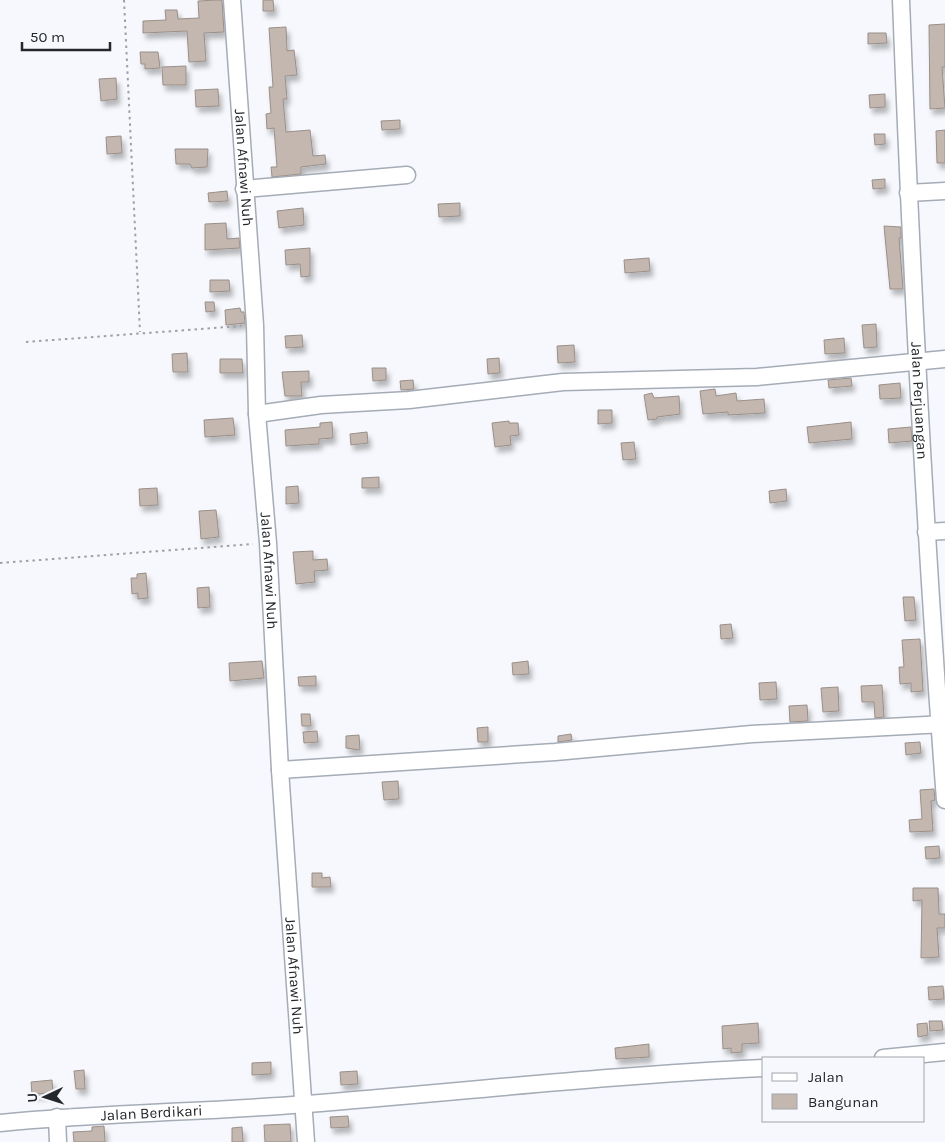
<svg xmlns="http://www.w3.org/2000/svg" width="945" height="1142" viewBox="0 0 945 1142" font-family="Karla,sans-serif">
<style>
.building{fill:#c3b7b0;stroke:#9a8f88;filter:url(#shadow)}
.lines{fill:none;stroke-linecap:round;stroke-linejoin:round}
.minor-casing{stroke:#a5acb6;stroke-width:19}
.path{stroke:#9ea0a5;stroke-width:2;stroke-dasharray:2.5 4;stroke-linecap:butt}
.minor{stroke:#fff;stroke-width:16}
.labels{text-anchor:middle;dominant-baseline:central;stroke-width:4;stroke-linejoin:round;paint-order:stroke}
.street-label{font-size:15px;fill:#24272b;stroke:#f6f8fd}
</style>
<defs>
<filter id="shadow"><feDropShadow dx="3" dy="5.5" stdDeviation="2.5" flood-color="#0004"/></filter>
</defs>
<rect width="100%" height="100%" fill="#f6f8fd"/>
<g class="building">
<polygon points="217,0 222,0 224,32 204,33 206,61 189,62 187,31 143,33 143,21 166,20 165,10 177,10 178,19 199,18 198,1"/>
<polygon points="263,0 273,0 274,11 263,11"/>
<polygon points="945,24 945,67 942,67 945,108 930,109 929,25"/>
<polygon points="286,27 287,51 294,50 297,75 285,76 287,99 283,99 286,132 310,130 313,156 325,155 326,164 301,167 301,174 272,177 271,167 277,167 274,128 267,129 266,114 271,113 269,87 273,87 269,28"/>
<polygon points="868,33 886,33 887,43 868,44"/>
<polygon points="140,52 158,52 160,68 145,69 145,64 141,64"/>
<polygon points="186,66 186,85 163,85 162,67"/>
<polygon points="116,78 117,99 101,101 99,79"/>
<polygon points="218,89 219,106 196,107 195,90"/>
<polygon points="885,94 885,107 870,108 869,95"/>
<polygon points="400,120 400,129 382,130 381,121"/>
<polygon points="945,130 945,163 937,163 936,131"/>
<polygon points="874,134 885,134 885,144 875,145"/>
<polygon points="121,136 122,153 107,154 106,137"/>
<polygon points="175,149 208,149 207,167 192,168 190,164 176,164"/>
<polygon points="885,179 885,188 873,189 872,180"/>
<polygon points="227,191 228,201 209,202 208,193"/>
<polygon points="460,203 460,216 439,217 438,204"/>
<polygon points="303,208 304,225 279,228 277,211"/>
<polygon points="226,223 227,239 239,238 240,248 205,250 205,224"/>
<polygon points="884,226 901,227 901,238 899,238 903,289 890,289"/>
<polygon points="310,248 310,276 301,277 300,264 286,265 285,250"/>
<polygon points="649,258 650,271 625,273 624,260"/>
<polygon points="210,280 229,280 230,291 210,292"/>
<polygon points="205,302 214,302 215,311 206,312"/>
<polygon points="240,308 241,312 244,312 245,323 226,325 225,310"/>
<polygon points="876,324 877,347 864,348 862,325"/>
<polygon points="302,335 303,347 286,348 285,336"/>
<polygon points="844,338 845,353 825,354 824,340"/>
<polygon points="574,345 575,362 558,363 557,346"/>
<polygon points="187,353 188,372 173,372 172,354"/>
<polygon points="499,358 500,373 488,374 487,359"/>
<polygon points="220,359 242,359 243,373 220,373"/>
<polygon points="372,368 386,368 386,380 373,381"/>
<polygon points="309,371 309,382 301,382 302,396 285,396 282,372"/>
<polygon points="851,378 852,386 829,388 828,380"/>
<polygon points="413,380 414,389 401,390 400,381"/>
<polygon points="900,383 901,398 880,399 879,385"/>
<polygon points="715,389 716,396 736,393 737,401 764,399 765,413 728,415 728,412 703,414 700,391"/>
<polygon points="652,393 654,398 679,396 680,414 657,417 657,419 648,420 644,395"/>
<polygon points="598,410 612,410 612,423 598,424"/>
<polygon points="233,418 235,435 205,437 204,420"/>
<polygon points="509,421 509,423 518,423 519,435 510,436 511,445 495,447 492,423"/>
<polygon points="332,422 333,438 319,439 319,444 286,446 285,430 320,427 320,423"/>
<polygon points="851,422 852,439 809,443 807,427"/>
<polygon points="911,427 912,441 889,443 888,429"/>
<polygon points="367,432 368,443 351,445 350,434"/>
<polygon points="634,442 636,459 623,460 621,443"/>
<polygon points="379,477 379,488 362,488 362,478"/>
<polygon points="298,486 299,503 286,504 286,487"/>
<polygon points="157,488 158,505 140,506 139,489"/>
<polygon points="786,489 787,501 770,503 769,491"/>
<polygon points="216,510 219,537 201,539 199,511"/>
<polygon points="313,551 313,560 327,559 328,570 314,571 315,582 296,584 293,552"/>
<polygon points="146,573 148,598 138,599 138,593 132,594 131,578 137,578 137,574"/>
<polygon points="209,587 210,607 198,608 197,588"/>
<polygon points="903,597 914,597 916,620 905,621"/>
<polygon points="731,624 733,638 721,639 720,625"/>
<polygon points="920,639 923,691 911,692 911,683 900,684 899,667 904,667 902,640"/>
<polygon points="262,661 264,678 230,681 229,663"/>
<polygon points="528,661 529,674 513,675 512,663"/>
<polygon points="316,676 316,686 299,686 298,677"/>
<polygon points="776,682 777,699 760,700 759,683"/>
<polygon points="882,685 884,717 875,718 874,702 862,702 861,686"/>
<polygon points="838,687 839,711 823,712 821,688"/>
<polygon points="807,705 808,721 790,722 789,706"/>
<polygon points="301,714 310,714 311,726 302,726"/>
<polygon points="488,727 488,742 478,742 477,728"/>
<polygon points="317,731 318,742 304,743 303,732"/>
<polygon points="571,734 572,740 558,742 558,736"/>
<polygon points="359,735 360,750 346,748 346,736"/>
<polygon points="920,742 921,753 906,755 905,743"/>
<polygon points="398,781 399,799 384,800 382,782"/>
<polygon points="934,789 935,800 931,801 933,831 910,832 909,820 922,819 920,790"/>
<polygon points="939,846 940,858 926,859 925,847"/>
<polygon points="312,873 322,873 322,878 330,877 331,887 312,887"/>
<polygon points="913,888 938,888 939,914 945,914 945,928 937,928 939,957 921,958 922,900 913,901"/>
<polygon points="943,986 944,999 929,1000 928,987"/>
<polygon points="929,1021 942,1021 943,1030 930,1031"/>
<polygon points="758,1023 759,1043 742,1044 742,1052 731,1053 731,1048 723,1049 722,1026"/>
<polygon points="927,1023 928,1035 918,1037 917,1024"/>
<polygon points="649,1044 649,1057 616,1059 615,1048"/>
<polygon points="271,1062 271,1074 252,1075 252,1063"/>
<polygon points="84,1070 85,1089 76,1089 74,1071"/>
<polygon points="357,1071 358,1084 341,1085 340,1072"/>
<polygon points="52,1080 53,1093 32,1094 31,1082"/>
<polygon points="348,1116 349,1127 331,1128 330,1117"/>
<polygon points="290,1124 291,1142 265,1142 264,1125"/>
<polygon points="104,1126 105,1142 74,1142 73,1132 92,1131 92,1127"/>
<polygon points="242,1127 243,1142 232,1142 232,1128"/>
</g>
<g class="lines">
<g class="minor-casing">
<g id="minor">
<path id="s1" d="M232 0 255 325 257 414 268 543 280 770 306 1142"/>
<path id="s2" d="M901 0C911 267 925 534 945 800"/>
<polyline points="244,189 407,175"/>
<polyline points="908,193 945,191"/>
<polyline points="257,414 321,405 409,400 563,382 757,377 945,359"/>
<polyline points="926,532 945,531"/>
<polyline points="280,770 555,752 752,734 945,724"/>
<polyline points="883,1058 945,1052"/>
<polyline points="57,1117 58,1142"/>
<path id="s3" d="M0 1123C102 1113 205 1112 307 1104 459 1092 611 1075 764 1068"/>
</g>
</g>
<g class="path">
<polyline points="124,0 140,332"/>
<polyline points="26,342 241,326"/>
<polyline points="0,563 253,544"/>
</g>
<use href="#minor" class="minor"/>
</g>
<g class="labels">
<g class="street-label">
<text stroke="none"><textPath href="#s1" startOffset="168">Jalan Afnawi Nuh</textPath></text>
<text stroke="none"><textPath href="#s2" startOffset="401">Jalan Perjuangan</textPath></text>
<text stroke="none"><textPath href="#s1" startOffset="572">Jalan Afnawi Nuh</textPath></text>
<text stroke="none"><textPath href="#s1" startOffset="978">Jalan Afnawi Nuh</textPath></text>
<text stroke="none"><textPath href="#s3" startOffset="152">Jalan Berdikari</textPath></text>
</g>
</g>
<rect x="762" y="1057" width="162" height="65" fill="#f6f8fd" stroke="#a2a4a9"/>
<rect x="772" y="1073" width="25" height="8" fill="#ffffff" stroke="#a2a4a9"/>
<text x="808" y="1082" font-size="15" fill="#24272b">Jalan</text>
<rect x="772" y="1094" width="25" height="15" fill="#c3b7b0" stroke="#a2a4a9"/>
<text x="808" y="1107" font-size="15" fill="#24272b">Bangunan</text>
<g transform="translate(45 1097) rotate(266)" stroke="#f6f8fd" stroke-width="4" paint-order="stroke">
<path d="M0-4L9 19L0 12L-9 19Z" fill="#24272b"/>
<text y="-8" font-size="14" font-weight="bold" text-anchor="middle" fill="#24272b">U</text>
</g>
<path d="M22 42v8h88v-8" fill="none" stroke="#24272b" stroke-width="2.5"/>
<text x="30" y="42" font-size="15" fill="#24272b" stroke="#f6f8fd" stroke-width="4" paint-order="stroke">50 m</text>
</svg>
